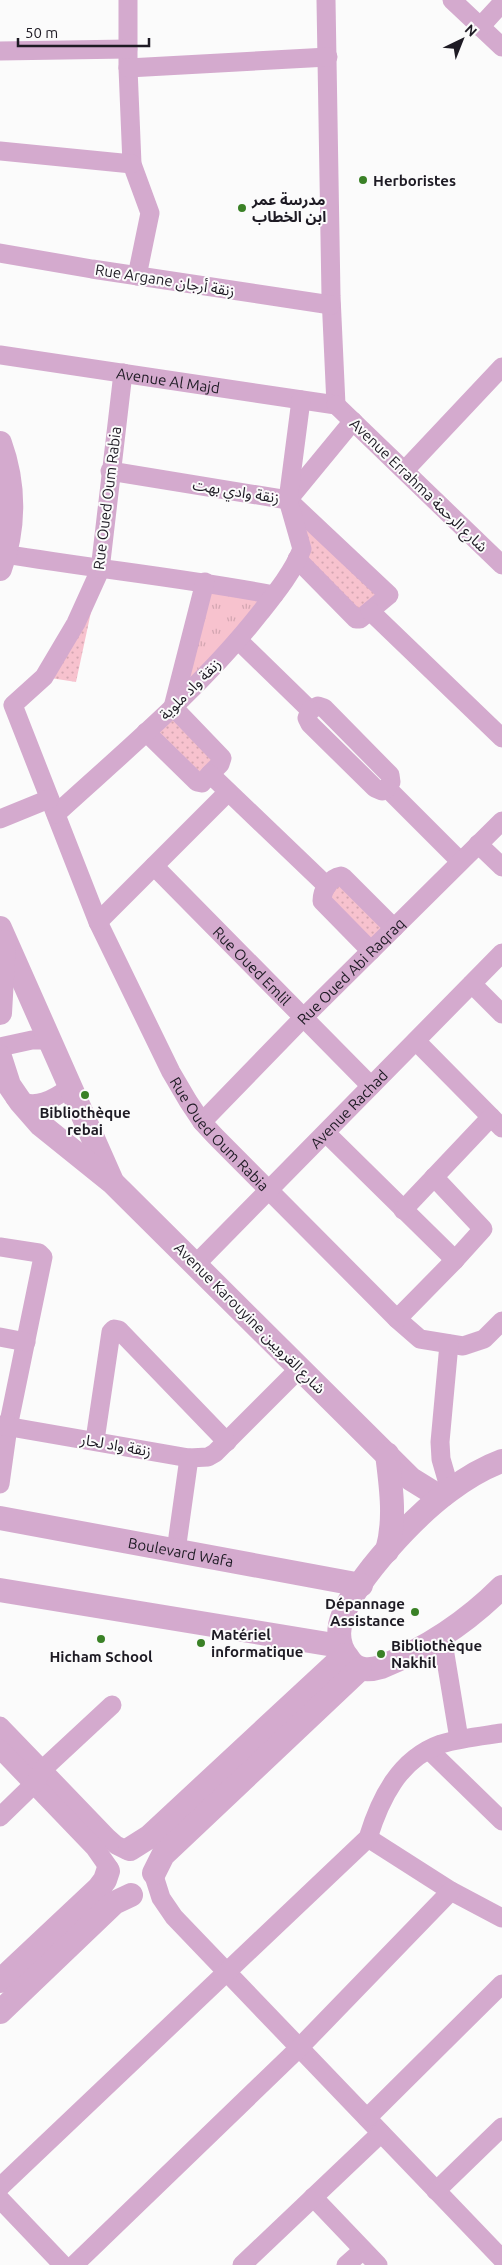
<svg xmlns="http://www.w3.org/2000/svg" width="502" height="2265" viewBox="0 0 502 2265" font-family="Ubuntu,'Noto Sans Arabic',sans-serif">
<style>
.grass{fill:url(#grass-tufts)}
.garden{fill:url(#garden-dots)}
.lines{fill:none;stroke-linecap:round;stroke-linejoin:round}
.minor{stroke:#d4aace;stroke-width:19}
.tertiary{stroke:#d4aace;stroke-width:24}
.poi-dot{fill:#3a8126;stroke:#fbfbfb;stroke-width:2}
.labels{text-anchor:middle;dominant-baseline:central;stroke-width:4;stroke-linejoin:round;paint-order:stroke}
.poi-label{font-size:15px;font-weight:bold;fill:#1e1b24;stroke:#fbfbfb;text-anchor:start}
.street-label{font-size:15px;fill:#1e1b24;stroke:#fbfbfb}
</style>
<defs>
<pattern id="grass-tufts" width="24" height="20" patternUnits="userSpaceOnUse" patternTransform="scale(1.25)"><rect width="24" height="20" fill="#f7c2ce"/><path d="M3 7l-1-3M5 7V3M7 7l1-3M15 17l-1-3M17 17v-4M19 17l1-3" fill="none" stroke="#d3a6b1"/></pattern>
<pattern id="garden-dots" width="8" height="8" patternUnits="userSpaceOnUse" patternTransform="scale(1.25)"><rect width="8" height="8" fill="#f7c2ce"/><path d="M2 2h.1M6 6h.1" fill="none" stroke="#d3a6b1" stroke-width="1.8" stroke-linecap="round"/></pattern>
</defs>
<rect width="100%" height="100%" fill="#fbfbfb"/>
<polygon class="grass" points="209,588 274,595 174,707"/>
<g class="garden">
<polygon points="288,500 387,596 356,617 301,555"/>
<polygon points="100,570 76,682 44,677"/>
<polygon points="173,707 220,764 202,783 146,732"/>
<polygon points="337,877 394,928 371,951 322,901"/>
</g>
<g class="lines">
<g class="minor">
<polyline points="128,0 128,68 132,164 150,213 137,276"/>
<polyline points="326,0 331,296 336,405"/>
<polyline points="452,0 502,47"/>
<polyline points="480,27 502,3"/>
<polyline points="0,51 128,49"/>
<polyline points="128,68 328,57"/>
<polyline points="0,151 132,164"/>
<polyline points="0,253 92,269 331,305"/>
<path id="s1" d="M0 355 336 405"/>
<path id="s2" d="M123 373 100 570 76 623 44 677 13 705 98 922 171 1072 188 1101 202 1122 215 1136 397 1319 420 1339 463 1346 484 1339 502 1321"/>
<polyline points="336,405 502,565"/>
<polyline points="405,470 502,367"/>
<polyline points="110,471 288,500 389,595 360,619 356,619 297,559"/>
<polyline points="288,500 353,421"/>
<path d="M5 554C95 569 185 578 274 595"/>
<polyline points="205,582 173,707 222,758 220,764 210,774"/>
<polyline points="370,611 502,738"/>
<polyline points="238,640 310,710 318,706 324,708 390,775 391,782 387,788 460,861"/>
<polyline points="310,710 307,718 310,724 375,788 382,791 387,788"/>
<polyline points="146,732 197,782 202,783 210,774 327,886"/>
<path d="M56 814C126 750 201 688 260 613 275 594 293 572 302 549L288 500 301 400"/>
<polyline points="0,819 49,799"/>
<polyline points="478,844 502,867"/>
<path id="s3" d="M154 866 371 1086"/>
<polyline points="98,922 228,792"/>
<path d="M371 951 322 901C322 890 330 878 341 876L344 878 394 928"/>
<polyline points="472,984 502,1014"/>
<polyline points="416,1041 502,1128"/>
<polyline points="0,1047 32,1040 50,1040"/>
<path d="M15 1098C34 1112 55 1098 71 1087"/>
<path id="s4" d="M202 1122 303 1018 502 821"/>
<polyline points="326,1133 455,1260"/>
<polyline points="403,1210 491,1117"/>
<polyline points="0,1247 39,1253 43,1257 8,1427 0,1484"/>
<path id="s5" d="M195 1265 502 953"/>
<polyline points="397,1319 455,1260 483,1229 434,1177"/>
<polyline points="0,1337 26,1342"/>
<polyline points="449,1344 440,1442 441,1459 450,1490"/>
<polyline points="0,1425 189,1458 208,1457 215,1453 300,1368"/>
<polyline points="95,1440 111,1332 114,1329 119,1330 227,1442"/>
<polyline points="176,1551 189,1458"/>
<polyline points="442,1636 459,1739"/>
<polyline points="0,1726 107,1837 116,1845 126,1850"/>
<polyline points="0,1749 95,1848 109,1868"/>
<polyline points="429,1750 502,1821"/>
<polyline points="0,1817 34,1784 42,1770 112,1705"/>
<polyline points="368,1838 451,1891 502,1918"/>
<polyline points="154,1876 161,1898 174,1917 502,2259"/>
<polyline points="367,2118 502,1984"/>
<path d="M0 2187 368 1838C380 1799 399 1759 441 1744 461 1738 482 1736 502 1733"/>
<polyline points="436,2191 502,2127"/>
<polyline points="313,2197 378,2265"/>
<polyline points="0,2199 63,2265"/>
<polyline points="74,2265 299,2048 451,1891"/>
<polyline points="242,2265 381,2133"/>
<polyline points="346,2265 363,2250"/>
</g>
<g class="tertiary">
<path d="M0 443C15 484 15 528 0 569"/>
<polyline points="0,928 111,1179"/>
<polyline points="0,1013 4,942"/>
<polyline points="0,1057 9,1085 20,1101 41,1125 113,1183 411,1479 432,1492 443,1495"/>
<path d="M502 1461C483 1468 465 1479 449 1491 415 1516 358 1576 343 1615 337 1630 338 1646 348 1658 356 1671 368 1671 381 1667 426 1649 468 1621 502 1587"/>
<path id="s6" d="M0 1518 361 1585"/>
<path d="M387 1551C396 1520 391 1486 387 1454"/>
<polyline points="0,1590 340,1646"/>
<polyline points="130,1849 149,1837 345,1655"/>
<polyline points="154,1873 163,1855 360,1669"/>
<polyline points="0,1981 99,1888 105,1880 108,1871"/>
<polyline points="0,2012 114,1903 131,1895"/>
</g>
</g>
<g class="poi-dot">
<circle cx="363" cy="180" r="5"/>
<circle cx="242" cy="208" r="5"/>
<circle cx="85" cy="1095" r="5"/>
<circle cx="415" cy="1612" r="5"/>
<circle cx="101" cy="1639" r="5"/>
<circle cx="201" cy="1643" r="5"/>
<circle cx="381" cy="1654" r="5"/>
</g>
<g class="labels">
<g class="poi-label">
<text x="373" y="180">Herboristes</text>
<text x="252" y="199">مدرسة عمر<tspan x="252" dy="17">ابن الخطاب</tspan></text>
<text x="85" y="1112" text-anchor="middle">Bibliothèque<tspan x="85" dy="17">rebai</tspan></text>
<text x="405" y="1603" text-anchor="end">Dépannage<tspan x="405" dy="17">Assistance</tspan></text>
<text x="211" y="1634">Matériel<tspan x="211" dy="17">informatique</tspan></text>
<text x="391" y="1645">Bibliothèque<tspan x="391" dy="17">Nakhil</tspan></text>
<text x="101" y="1656" text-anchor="middle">Hicham School</text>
</g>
<g class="street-label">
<text transform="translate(165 280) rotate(9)">Rue Argane زنقة أرجان</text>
<text stroke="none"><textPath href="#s1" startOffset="170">Avenue Al Majd</textPath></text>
<text transform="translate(419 485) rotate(44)">Avenue Errahma شارع الرحمة</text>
<text transform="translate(236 491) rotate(9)">زنقة وادي بهت</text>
<text transform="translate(107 498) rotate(-83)">Rue Oued Oum Rabia</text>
<text transform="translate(190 689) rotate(-45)">زنقة واد ملوية</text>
<text stroke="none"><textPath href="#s3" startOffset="140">Rue Oued Emlil</textPath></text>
<text stroke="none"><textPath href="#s4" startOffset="212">Rue Oued Abi Raqraq</textPath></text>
<text stroke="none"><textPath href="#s5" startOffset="219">Avenue Rachad</textPath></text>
<text stroke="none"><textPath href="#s2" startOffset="840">Rue Oued Oum Rabia</textPath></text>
<text transform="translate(250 1318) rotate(45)">Avenue Karouyine شارع القرويين</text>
<text transform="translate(116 1445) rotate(10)">زنقة واد لحار</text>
<text stroke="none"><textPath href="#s6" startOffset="184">Boulevard Wafa</textPath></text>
</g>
</g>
<g transform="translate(462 40) rotate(43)" stroke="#fbfbfb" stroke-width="4" paint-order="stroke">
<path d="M0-4L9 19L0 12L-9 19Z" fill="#1e1b24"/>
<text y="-8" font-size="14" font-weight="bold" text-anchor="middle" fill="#1e1b24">N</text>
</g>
<path d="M18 38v8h131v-8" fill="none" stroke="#1e1b24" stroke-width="2.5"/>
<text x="25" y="38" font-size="15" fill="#1e1b24" stroke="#fbfbfb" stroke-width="4" paint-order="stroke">50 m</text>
</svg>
